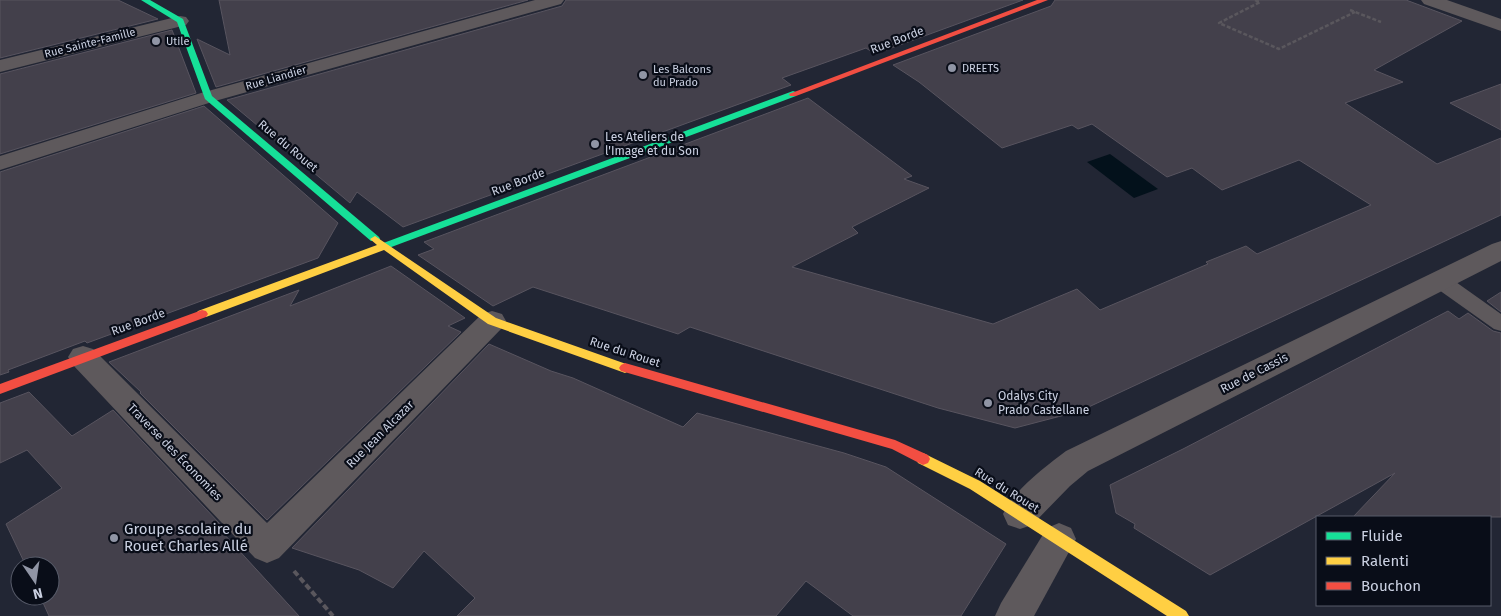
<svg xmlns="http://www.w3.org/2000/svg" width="1501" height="616" viewBox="0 0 1501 616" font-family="'Fira Sans',sans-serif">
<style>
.water{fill:#03111b}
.building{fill:#43404b;stroke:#58545f}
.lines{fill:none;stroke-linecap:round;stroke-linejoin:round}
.path-far1{stroke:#5a575d;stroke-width:2.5;stroke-dasharray:4 2;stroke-linecap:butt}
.path{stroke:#5a575d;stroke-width:4;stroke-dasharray:6 3;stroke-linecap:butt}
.lane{fill:#5e595c;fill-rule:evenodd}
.street{fill:#5e595c;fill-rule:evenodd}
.fast{fill:#16e098;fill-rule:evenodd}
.slow{fill:#ffcf43;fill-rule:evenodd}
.jam{fill:#f24e42;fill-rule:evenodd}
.poi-dot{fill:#9095a5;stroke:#090d18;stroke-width:2}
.labels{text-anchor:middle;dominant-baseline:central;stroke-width:4.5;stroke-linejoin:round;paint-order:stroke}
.far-poi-label{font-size:11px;fill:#cbd1e2;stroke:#090d18;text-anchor:start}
.far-street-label{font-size:11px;fill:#cbd1e2;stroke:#090d18}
.street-label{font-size:12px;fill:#cbd1e2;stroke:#090d18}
.poi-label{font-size:12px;fill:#cbd1e2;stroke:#090d18;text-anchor:start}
.near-poi-label{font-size:15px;fill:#cbd1e2;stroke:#090d18;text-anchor:start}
</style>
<rect width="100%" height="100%" fill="#222634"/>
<polygon class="water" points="1110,154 1158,189 1134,198 1087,162"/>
<g class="building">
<polygon points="0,0 118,0 158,19 0,58"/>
<polygon points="219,0 528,0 216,87 197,39 230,55"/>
<polygon points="566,0 1023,0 875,54 866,48 782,78 791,85 403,227 357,192 350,203 227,100 562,6"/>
<polygon points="1055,0 1406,0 1462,21 1374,70 1403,82 1345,103 1437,164 1501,138 1501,215 1080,411 1015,428 938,408 690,327 678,334 533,287 493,306 418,255 434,249 424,242 808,98 912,176 904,179 929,188 852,227 858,233 792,267 993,324 1077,289 1100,310 1208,264 1206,262 1246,246 1257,254 1371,205 1299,160 1222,190 1192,168 1167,177 1092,124 1078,129 1072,125 1002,148 919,82 893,65 1051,6"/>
<polygon points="172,30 196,93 0,154 0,74"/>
<polygon points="1501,84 1501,130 1450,103"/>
<polygon points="204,106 338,223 318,258 87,343 85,341 8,370 9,372 0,375 0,172"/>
<polygon points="391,266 465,318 448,326 461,332 267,520 140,393 141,392 109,362 299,290 290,306"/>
<polygon points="1501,292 1501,312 1487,301"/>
<polygon points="1448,311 1459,319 1468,313 1493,331 1501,333 1501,517 1353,517 1395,473 1210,575 1134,528 1135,524 1116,513 1110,485 1183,449"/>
<polygon points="489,344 551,371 573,378 683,427 697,413 844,453 886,467 1006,544 961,616 853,616 806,581 776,616 457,616 475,598 424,551 393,588 359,570 292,548"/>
<polygon points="29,392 72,436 113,410 220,524 212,521 299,616 49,616 40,596 50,596 50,566 26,566 6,524 62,488 27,450 0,463 0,403"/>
</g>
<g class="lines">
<g class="path-far1">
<polyline points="1255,0 1260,2 1219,23 1279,49 1355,12"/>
<polyline points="1350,10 1381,22"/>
</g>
<polyline class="path" points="294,571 333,616"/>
<polygon class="lane" points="1439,273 1446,275 1501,314 1501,331 1494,329 1432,285 1429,280 1432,275"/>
<g class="street">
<polygon points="535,0 564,0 561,4 215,101 0,170 0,156 201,93"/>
<polygon points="1421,0 1447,0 1501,19 1501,31 1424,4"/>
<polygon points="180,16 186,17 189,21 186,25 0,72 0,60"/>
<path d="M1501 241V261L1088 471 1070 486 1032 525 1020 529 1008 525 1003 514C1014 490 1045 467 1066 451L1492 244Z"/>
<polygon points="492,311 502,314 506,321 502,328 279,558 267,563 255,558 73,365 68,357 73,349 83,346 93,349 267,523 482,314"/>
<polygon points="1059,523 1071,528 1076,539 1034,616 995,616 1001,603 1047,528"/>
</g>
<g class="fast">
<polygon points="141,0 150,0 183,19 212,96 379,237 380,239 379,241 371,241 205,99 177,22"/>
<polygon points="793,91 796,92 796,96 386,249 382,250 377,247 378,245"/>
</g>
<g class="slow">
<polygon points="375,236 496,318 629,365 631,368 629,371 625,373 488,324 384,250 206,317 198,317 196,314 198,311 377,245 370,239"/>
<polygon points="923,453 980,481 1186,611 1189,616 1167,616 970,489 918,463 916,459 918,455"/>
</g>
<g class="jam">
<polygon points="1037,0 1048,0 796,96 790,96 789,94"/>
<polygon points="202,310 206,311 208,314 206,317 0,394 0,384"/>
<polygon points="625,363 895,440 928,455 930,459 928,463 923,465 892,449 621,371 619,368 621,365"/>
</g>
</g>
<g class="poi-dot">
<circle cx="156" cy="41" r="5"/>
<circle cx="952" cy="68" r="5"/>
<circle cx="643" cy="75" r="5"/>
<circle cx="595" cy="144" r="5"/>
<circle cx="988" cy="403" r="5"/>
<circle cx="114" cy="538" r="5"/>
</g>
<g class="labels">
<g class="far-poi-label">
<text x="166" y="41">Utile</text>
<text x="962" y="68">DREETS</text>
<text x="653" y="69">Les Balcons<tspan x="653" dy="13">du Prado</tspan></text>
</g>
<g class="far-street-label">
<text transform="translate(90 43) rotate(-14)">Rue Sainte-Famille</text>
<text transform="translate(276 78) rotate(-16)">Rue Liandier</text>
</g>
<g class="street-label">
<text transform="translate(897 40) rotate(-21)">Rue Borde</text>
<text transform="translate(288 146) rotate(40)">Rue du Rouet</text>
<text transform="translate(518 182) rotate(-21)">Rue Borde</text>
<text transform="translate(138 322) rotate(-20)">Rue Borde</text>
<text transform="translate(625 352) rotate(18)">Rue du Rouet</text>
<text transform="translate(1254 373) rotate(-27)">Rue de Cassis</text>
<text transform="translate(380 434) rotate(-45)">Rue Jean Alcazar</text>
<text transform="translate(175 452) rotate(46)">Traverse des Économies</text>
<text transform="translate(1007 490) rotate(32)">Rue du Rouet</text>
</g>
<g class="poi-label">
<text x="605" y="137">Les Ateliers de<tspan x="605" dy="14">l'Image et du Son</tspan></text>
<text x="998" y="396">Odalys City<tspan x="998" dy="14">Prado Castellane</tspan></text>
</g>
<g class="near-poi-label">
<text x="124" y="529">Groupe scolaire du<tspan x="124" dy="17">Rouet Charles Allé</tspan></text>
</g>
</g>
<rect x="1316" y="516" width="175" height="90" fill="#090d18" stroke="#575b69"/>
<rect x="1326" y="532" width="25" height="8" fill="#16e098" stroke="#575b69"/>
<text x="1361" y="541" font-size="15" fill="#cbd1e2">Fluide</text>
<rect x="1326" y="557" width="25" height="8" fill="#ffcf43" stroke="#575b69"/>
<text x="1361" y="566" font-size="15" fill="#cbd1e2">Ralenti</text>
<rect x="1326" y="582" width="25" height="8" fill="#f24e42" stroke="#575b69"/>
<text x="1361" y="591" font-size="15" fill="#cbd1e2">Bouchon</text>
<g transform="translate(35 581) rotate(167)"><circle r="24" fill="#090d18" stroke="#575b69"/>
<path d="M0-4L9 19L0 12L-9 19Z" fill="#9095a5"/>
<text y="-8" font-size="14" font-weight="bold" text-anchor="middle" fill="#cbd1e2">N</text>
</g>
</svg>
